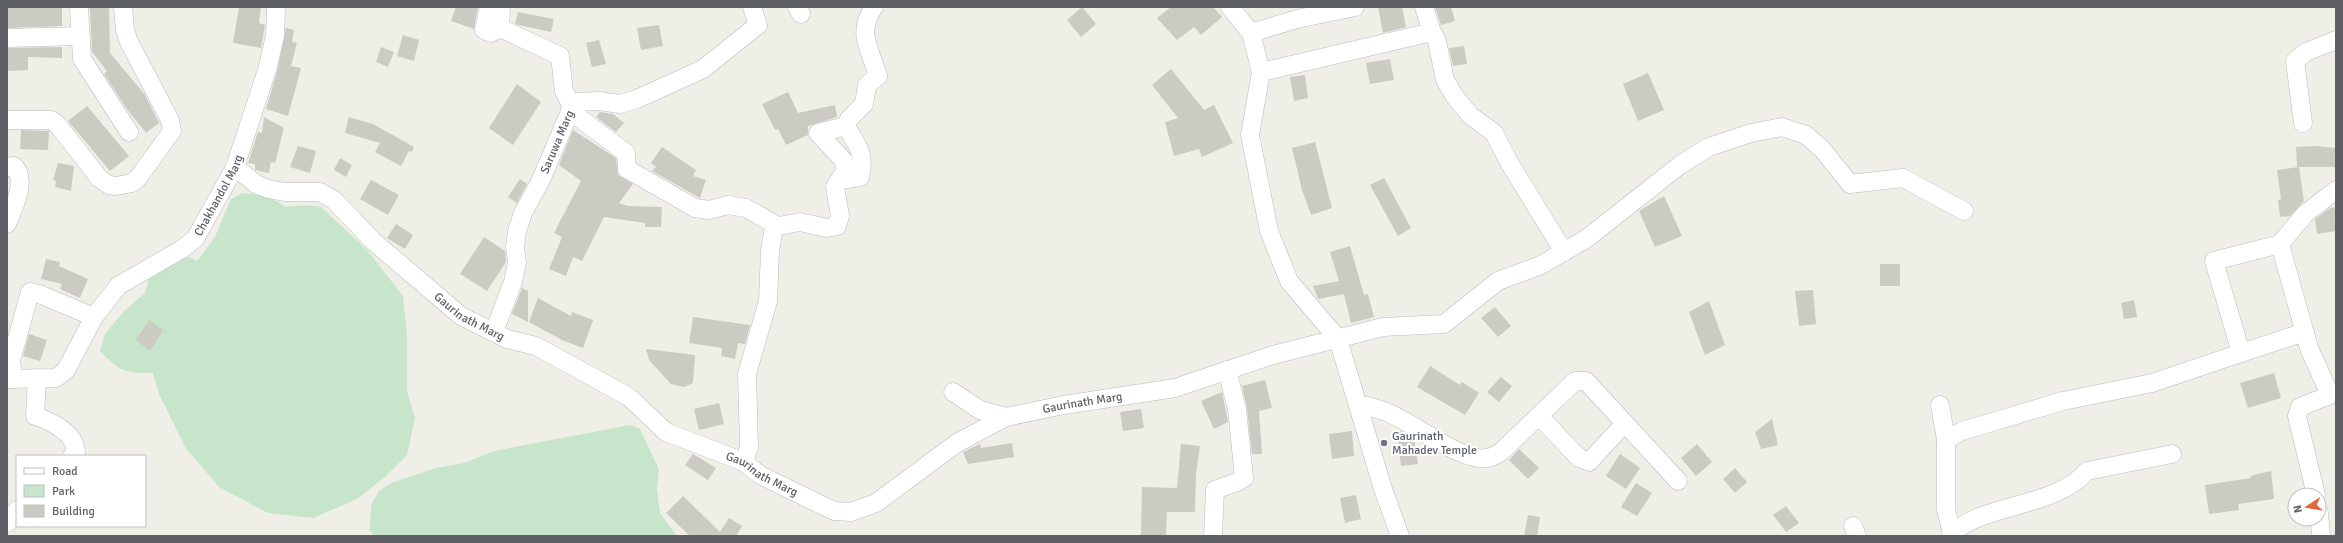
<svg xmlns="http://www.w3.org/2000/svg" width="2343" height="543" viewBox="0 0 2343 543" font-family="Signika,sans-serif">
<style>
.green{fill:#c6e5cb}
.building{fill:#cbcac3}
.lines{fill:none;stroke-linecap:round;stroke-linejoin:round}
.minor-casing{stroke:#b9bac0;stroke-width:19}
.minor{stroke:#fff;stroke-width:18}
.worship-dot{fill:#6b7280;stroke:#fff;stroke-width:1.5}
.labels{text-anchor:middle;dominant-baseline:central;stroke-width:4;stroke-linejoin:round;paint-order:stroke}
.street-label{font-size:12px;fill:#5e6066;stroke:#fff}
.worship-label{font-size:12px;fill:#5b616d;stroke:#fff;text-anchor:start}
</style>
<rect width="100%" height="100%" fill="#f0efe7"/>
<g class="green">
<path d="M243 193C260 195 272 197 286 207L305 205 321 207 367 250 403 296 407 334V391L415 418 407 455 386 476 357 499 313 518 268 513 219 487 185 447 159 394 153 373C126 374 119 371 100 351L105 334 125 310 145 293 150 274 186 256 197 261 215 237 231 199Z"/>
<polygon points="630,425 640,429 659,470 657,489 660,513 677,536 374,536 370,530 371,505 379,491 391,483 436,468 464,463 494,451"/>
</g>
<g class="building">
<polygon points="7,7 62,7 62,26 7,28"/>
<polygon points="90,7 109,7 110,53 145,95 159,123 146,133 127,109 104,74 107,71 92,52"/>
<polygon points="239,7 261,7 259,23 265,25 261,48 233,43"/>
<polygon points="456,7 478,7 474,29 451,21"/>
<polygon points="1082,7 1096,24 1081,37 1067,20"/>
<polygon points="1171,7 1213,7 1222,17 1201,35 1194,27 1177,40 1157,18"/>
<polygon points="1378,7 1402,7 1406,27 1383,33"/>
<polygon points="1435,7 1451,7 1455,21 1441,25"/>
<polygon points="518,12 554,19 551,32 515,24"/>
<polygon points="659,25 663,46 641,50 637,28"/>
<polygon points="286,28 294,30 292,42 297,43 291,66 301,68 288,116 266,109 277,72"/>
<polygon points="403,35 419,40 414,61 397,56"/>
<polygon points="599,40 606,64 592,67 586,43"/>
<polygon points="1464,46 1467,64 1453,66 1449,48"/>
<polygon points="62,47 62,58 28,57 28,70 7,71 7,48"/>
<polygon points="381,47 394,52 388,67 376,62"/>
<polygon points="1390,59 1394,80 1370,84 1366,63"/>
<polygon points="1171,69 1204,110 1214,105 1233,143 1202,157 1199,149 1174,156 1165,122 1178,118 1152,85"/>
<polygon points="1648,73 1664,110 1638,121 1623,84"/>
<polygon points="1305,75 1308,98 1294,101 1290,77"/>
<polygon points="517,84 541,102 513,145 489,128"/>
<polygon points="788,92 798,113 835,105 837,117 808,126 808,135 786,145 778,129 775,130 762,104"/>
<polygon points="87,106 129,156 110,171 68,121"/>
<polygon points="600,112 613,114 624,123 616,132 596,117"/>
<polygon points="264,117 284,128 275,163 271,162 269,173 255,170 255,164 248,163 258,132 262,133"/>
<polygon points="349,117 373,124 414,147 412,152 409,151 401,166 375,152 380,143 345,133"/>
<polygon points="21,130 49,131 48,150 20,149"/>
<polygon points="573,130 616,158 618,175 633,184 619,203 628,206 662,207 661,227 645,227 645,223 604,217 582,261 573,257 566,276 549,269 562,237 554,233 581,181 559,165"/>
<polygon points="1315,142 1332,208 1311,215 1302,190 1292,148"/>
<polygon points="298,146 316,151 310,173 290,167"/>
<polygon points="2315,146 2336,148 2336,167 2299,167 2304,201 2290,216 2280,217 2278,200 2281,199 2277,170 2299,167 2297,167 2296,147"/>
<polygon points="662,147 696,170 693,176 706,180 700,198 652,171 656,167 651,163"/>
<polygon points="340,158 352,165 346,177 334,170"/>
<polygon points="58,163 74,166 71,191 55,187 56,181 53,180"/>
<polygon points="1384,178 1411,228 1398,236 1370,185"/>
<polygon points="520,179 527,184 517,203 508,197"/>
<polygon points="371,180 399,195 388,215 360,199"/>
<polygon points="1664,196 1682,236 1655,247 1639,211"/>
<polygon points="2336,207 2336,231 2317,234 2315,219 2330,208"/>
<polygon points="396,224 413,235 405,249 387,238"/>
<polygon points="484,237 505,251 506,262 487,291 460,274"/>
<polygon points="1350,246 1364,295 1368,294 1374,317 1351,323 1344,294 1318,299 1313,286 1339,281 1330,252"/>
<polygon points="46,259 60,262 59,266 88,279 80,298 60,289 62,284 41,279"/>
<rect x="1880" y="264" width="20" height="22"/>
<polygon points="522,288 528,291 528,322 512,314"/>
<polygon points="1813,290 1816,324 1799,326 1795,291"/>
<polygon points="538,298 571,316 572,312 593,320 583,348 562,340 529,322"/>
<polygon points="2134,300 2137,317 2124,319 2121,303"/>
<polygon points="1709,301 1725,345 1705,355 1689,312"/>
<polygon points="1495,307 1511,326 1498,337 1481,318"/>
<polygon points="693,317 750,325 745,344 738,343 735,359 721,356 722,348 689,343"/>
<polygon points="149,320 163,330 150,351 136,340"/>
<polygon points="29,334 47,340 40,361 23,356"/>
<polygon points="646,349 695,355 693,383 684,387 671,384 649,360"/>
<polygon points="1430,366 1460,385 1462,382 1479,393 1465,415 1417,387"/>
<polygon points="2274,373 2281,398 2248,408 2240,383"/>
<polygon points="1501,377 1512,386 1499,402 1487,392"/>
<polygon points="1265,380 1272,408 1259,411 1262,454 1252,454 1247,408 1242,386"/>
<polygon points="1222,392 1228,422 1214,429 1201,401"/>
<polygon points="719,403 724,424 699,430 694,409"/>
<polygon points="1141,409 1144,428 1123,431 1120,412"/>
<polygon points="1772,419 1778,445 1761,449 1755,432"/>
<polygon points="1352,431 1354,456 1332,459 1329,434"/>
<polygon points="1397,431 1401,431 1414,439 1418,464 1401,466"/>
<polygon points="1012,443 1014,457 968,464 963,452 980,444 981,448"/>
<polygon points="1181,444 1200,446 1196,474 1195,512 1167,512 1166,536 1141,536 1142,487 1177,488"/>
<polygon points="1697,444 1712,462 1696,476 1681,458"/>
<polygon points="1519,449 1539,468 1528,479 1509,460"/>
<polygon points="693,454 716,468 708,480 685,465"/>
<polygon points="1620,454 1640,468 1626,489 1606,476"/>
<polygon points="1735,468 1747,482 1735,493 1723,479"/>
<polygon points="2271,471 2274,499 2238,504 2239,510 2209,514 2205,485 2251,478 2250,476"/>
<polygon points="1636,483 1652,493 1637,516 1621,507"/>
<polygon points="1356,495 1361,519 1345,523 1340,498"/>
<polygon points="683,496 720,532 729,518 742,526 736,536 690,536 666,513"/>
<polygon points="1786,506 1799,523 1786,532 1773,515"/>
<polygon points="1528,515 1540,517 1537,536 1524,536"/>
</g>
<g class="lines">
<g class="minor-casing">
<g id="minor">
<polyline points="79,7 82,59 129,132"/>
<polyline points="489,7 484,30 491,33 500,28"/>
<polyline points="501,7 500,28 560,56 564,91 572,107"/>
<polyline points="797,7 801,14"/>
<polyline points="1230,7 1251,33 1261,72 1250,135 1269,231 1289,281 1338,339 1383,489 1400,536"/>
<polyline points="1432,32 1437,41 1445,80 1455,97 1471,116 1494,133 1510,164 1564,252"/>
<polyline points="1251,33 1297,19 1355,7"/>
<polyline points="7,38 80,36"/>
<polyline points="1261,72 1432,32 1424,7"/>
<polyline points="570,111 626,153 627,169 695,208 709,210 728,205 746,208 778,226"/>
<polyline points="7,120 51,120 57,124 99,178 109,185 116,186 132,183 138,178 172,131 170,120 129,42 125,30 123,7"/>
<polyline points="2303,123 2295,61 2306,52 2336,40"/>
<path d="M7 167 14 166C28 180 13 209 7 224"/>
<path id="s1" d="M235 167 256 184 268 189 285 192H320L334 200 373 241 461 316 507 339 536 346 629 397 666 432 744 462 760 475 834 511 851 512 876 503 957 443 1006 417 1064 405 1175 388 1273 355 1383 327 1444 324 1498 281 1541 265 1586 239 1680 165 1709 147 1751 133 1782 127 1806 135 1822 149 1850 184 1903 178 1964 211"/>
<path d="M840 180 860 177C866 154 857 145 846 126L849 119 864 104 867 85 878 76C870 48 856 33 874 7"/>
<path id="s2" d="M494 332 513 282 517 263 515 247 517 231 523 213 540 182 574 102 599 101 620 104 637 99 703 69 758 25 752 7"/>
<polyline points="2241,353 2305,332"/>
<path d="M37 378 35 416C51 421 75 433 76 452L72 456"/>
<path id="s3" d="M7 379 56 378 66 370 94 317 118 286 182 249 195 239 235 167 267 70 275 36 276 7"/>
<polyline points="13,379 11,360 30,292 39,294 94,317"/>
<polyline points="953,392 980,410 1006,417"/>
<path d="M1359 405C1403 409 1436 449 1478 458 1487 460 1494 456 1501 452L1575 381H1586L1678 481"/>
<polyline points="1940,405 1946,440"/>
<polyline points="1539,416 1579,458 1589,462 1624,424"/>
<polyline points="744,462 749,447 747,374 768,301 770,251 774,227 800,222 827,228 837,226 840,216 835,187 845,171 844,161 818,133 846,126"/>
<polyline points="2316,495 2297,416 2300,407 2330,395 2309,348 2280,244 2305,214 2336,190"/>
<polyline points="2319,513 2321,536"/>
<polyline points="7,523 17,510"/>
<polyline points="1853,526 1857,536"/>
<polyline points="1952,534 1946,509 1946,440 1962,431 2063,401 2152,383 2241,353 2214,261 2280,244"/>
<polyline points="1213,536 1215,490 1237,482 1244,478 1237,409 1227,370"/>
<path d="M1951 536C1975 504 2055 509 2087 471L2172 454"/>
</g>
</g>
<use href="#minor" class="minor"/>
</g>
<circle class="worship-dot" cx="1384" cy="443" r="4"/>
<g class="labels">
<g class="street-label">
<text stroke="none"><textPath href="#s2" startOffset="203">Saruwa Marg</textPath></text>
<text stroke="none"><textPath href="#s3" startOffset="301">Chakhandol Marg</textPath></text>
<text stroke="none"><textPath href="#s1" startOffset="288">Gaurinath Marg</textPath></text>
<text stroke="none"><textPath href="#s1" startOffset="983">Gaurinath Marg</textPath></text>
<text stroke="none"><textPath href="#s1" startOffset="624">Gaurinath Marg</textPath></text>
</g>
<g class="worship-label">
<text x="1392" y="436">Gaurinath<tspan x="1392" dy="14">Mahadev Temple</tspan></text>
</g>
</g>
<rect width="2343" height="543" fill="none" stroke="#5e6066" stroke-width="16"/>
<rect x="16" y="455" width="130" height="72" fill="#ffffff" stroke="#bfbfc2"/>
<rect x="24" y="468" width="20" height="6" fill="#ffffff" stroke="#bfbfc2"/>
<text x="52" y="475" font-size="12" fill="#5e6066">Road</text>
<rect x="24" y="485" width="20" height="12" fill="#c6e5cb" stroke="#bfbfc2"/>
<text x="52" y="495" font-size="12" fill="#5e6066">Park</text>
<rect x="24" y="505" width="20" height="12" fill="#cbcac3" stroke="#bfbfc2"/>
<text x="52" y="515" font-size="12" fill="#5e6066">Building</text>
<g transform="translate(2307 507) rotate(258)"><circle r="19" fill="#ffffff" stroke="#bfbfc2"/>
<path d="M0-3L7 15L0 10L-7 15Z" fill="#df683e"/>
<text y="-6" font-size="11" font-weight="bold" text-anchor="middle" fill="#5e6066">N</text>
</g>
</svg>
